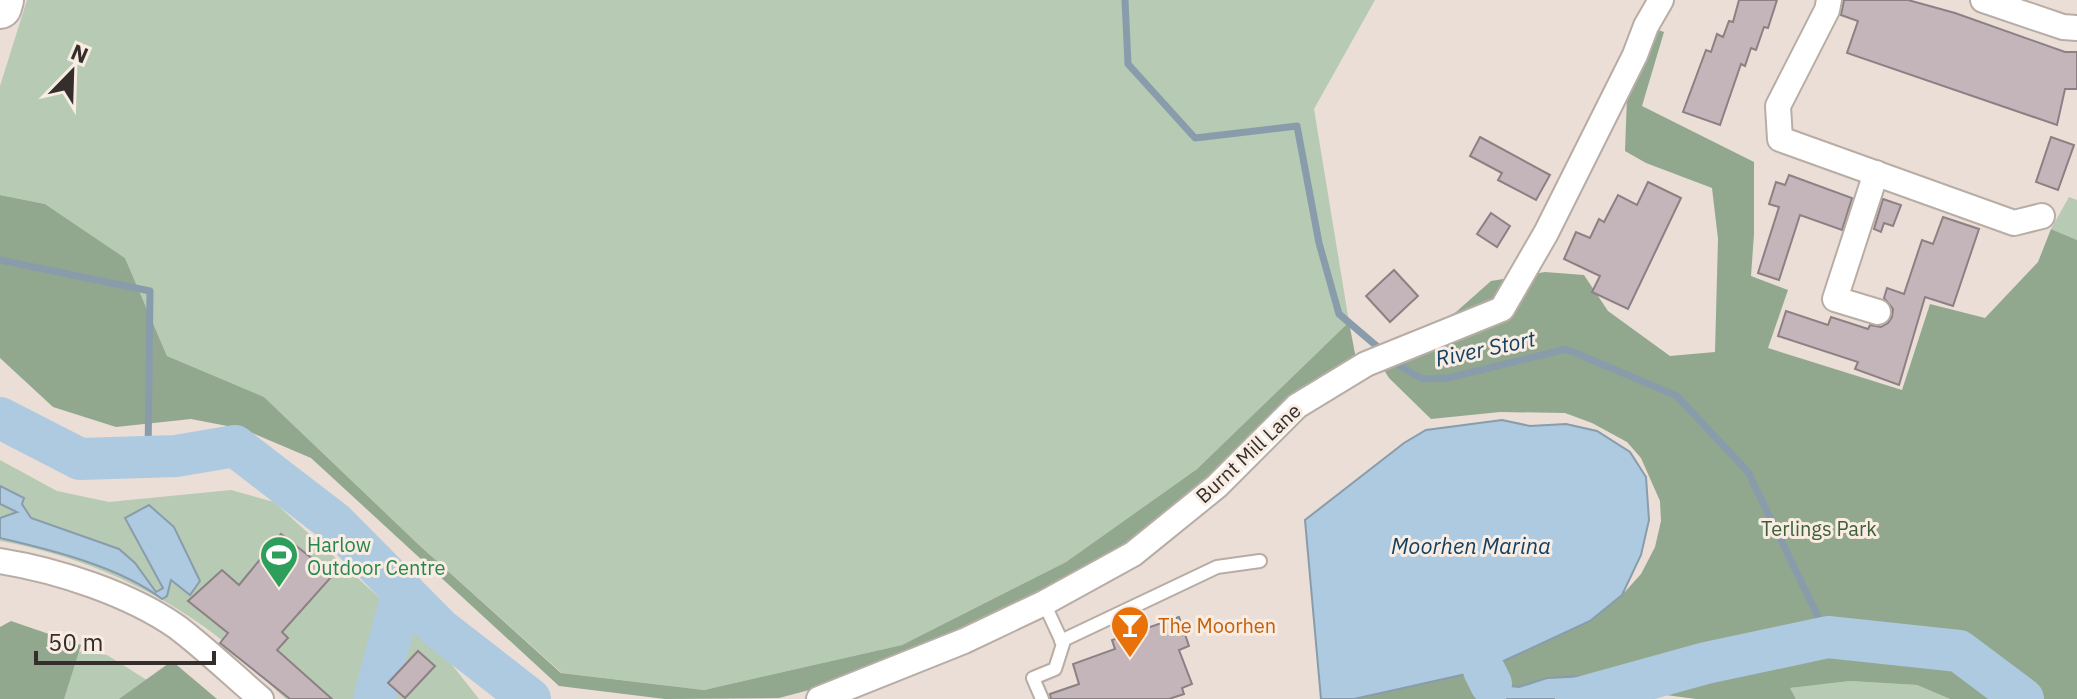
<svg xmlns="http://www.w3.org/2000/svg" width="2077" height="699" viewBox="0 0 2077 699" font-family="'IBM Plex Sans',sans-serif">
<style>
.green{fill:#b7cab4}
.forest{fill:#91a88e}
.water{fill:#adcae1;stroke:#899cab;stroke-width:2}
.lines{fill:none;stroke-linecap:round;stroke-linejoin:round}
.stream{stroke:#899cab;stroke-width:7}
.river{stroke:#adcae1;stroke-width:42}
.building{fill:#c3b5ba;stroke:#8d8084;stroke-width:2}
.lane-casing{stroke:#b8ada5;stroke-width:16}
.street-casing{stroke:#b8ada5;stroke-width:28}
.highway-casing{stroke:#b8ada5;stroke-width:46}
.lane{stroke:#fff;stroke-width:12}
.street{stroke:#fff;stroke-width:24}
.highway{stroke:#fff;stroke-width:42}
.labels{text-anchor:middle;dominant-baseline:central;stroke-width:6;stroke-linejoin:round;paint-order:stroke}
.street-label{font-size:20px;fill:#342f2c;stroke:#f8ece3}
.park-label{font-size:20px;fill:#3e6038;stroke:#f8ece3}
.leisure-label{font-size:20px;fill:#27864d;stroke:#f8ece3;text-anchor:start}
.food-label{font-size:20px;fill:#c56008;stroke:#f8ece3;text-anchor:start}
.water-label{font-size:22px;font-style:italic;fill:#124162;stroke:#f8ece3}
</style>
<rect width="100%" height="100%" fill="#eaded6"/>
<g class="green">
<polygon points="27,0 1375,0 1314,109 1349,322 1197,469 1066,562 902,645 704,690 562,673 419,545 264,397 167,356 125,258 45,204 0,195 0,86"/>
<polygon points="2069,197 2077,200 2077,240 2051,229"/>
<path d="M0 460 57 491 109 502 231 490 274 502 449 661 479 699H286C259 675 233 647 203 626 143 583 72 554 0 541Z"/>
<polygon points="0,641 107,655 177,699 0,699"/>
<polygon points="1850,681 1917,685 1950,699 1796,699 1790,688"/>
</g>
<g class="forest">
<polygon points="1646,26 1664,32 1642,106 1754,162 1754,234 1751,276 1788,290 1768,348 1902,390 1930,304 1985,318 2038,262 2051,229 2077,240 2077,699 1950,699 1917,685 1850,681 1790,688 1796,699 1696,699 1651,693 1655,677 1547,678 1519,687 1491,684 1480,699 1354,699 1484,670 1590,621 1622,595 1641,574 1655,547 1661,521 1660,501 1641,458 1627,442 1592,423 1565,413 1500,412 1431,419 1389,378 1375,356 1456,312 1491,281 1545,272 1584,275 1608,311 1670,356 1715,352 1718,239 1712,188 1646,163 1625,151 1627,96"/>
<polygon points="0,195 45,204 125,258 167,356 264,397 419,545 561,673 704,690 902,645 1066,562 1197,469 1349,322 1356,359 1300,388 1177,516 1081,576 858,677 779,698 665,699 559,686 311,458 243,429 191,419 116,427 53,407 0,358"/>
<polygon points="11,621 81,645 64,699 0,699 0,627"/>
<polygon points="172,661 217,699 119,699"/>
</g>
<g class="water">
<polygon points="1502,420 1530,426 1566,424 1597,431 1630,452 1646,477 1649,520 1641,555 1622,595 1590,621 1484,670 1354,699 1321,699 1305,520 1404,443 1426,430"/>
<path d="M0 486 24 498 22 504 31 518 119 549 135 563 156 592 163 588 125 518 149 505 174 527 200 581 190 595 171 580 167 596 162 599C120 567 52 550 0 538V518L17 512 0 504Z"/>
<polygon points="1628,674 1656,677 1651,693 1640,699 1480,699 1491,684 1519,687 1547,678"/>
</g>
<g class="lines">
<g class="stream">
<polyline points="1125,0 1128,64 1195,138 1297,126 1319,243 1339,314 1400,366 1422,379 1448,378 1566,349 1677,396 1748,472 1828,637"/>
<polyline points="0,260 150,291 148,457"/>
</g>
<g class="river">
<polyline points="0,418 80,459 176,456 235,446 335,523 440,629 530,699"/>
<polyline points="1484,670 1491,684"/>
<polyline points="374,699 403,591"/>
<polyline points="1576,699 1706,663 1828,637 1959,651 2023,699"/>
</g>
</g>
<g class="building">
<polygon points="1739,0 1777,0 1768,28 1764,27 1756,50 1751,48 1745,66 1741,64 1720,125 1683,112 1706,50 1711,52 1717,34 1723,37 1729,21 1733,22"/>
<polygon points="1844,0 1908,0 1955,13 2065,52 2077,52 2077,89 2065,89 2057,125 1847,53 1858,21 1841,15"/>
<polygon points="1480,137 1550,175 1536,200 1498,180 1502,173 1470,156"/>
<polygon points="2051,137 2074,145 2058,190 2036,182"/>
<polygon points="1789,175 1852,198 1842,230 1800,215 1779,280 1758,273 1779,207 1769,204 1776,182 1785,185"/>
<polygon points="1648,182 1681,198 1628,309 1592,292 1600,276 1564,259 1576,232 1590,238 1599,219 1604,222 1618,195 1637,205"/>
<polygon points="1883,199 1901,205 1893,226 1884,223 1881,232 1874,229"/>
<polygon points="1491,213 1510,226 1497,247 1477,234"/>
<polygon points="1943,217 1979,229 1953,306 1925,297 1899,385 1855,369 1858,362 1778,336 1786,311 1828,325 1831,317 1868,329 1870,325 1881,327 1888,323 1892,317 1893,309 1884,298 1887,288 1904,294 1922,240 1933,244"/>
<polygon points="1394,270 1418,296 1390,322 1366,296"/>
<polygon points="281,534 333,575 282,632 288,638 277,650 332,699 290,699 220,643 228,633 188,601 222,570 239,585"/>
<polygon points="1179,617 1189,646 1179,650 1192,684 1182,688 1184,694 1169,699 1051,699 1050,694 1079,684 1073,664 1115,649 1112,640"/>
<polygon points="418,651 435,666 405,698 388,683"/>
</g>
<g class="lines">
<g class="lane-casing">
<g id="lane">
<polyline points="1061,641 1217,567 1260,561"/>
<polyline points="1042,699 1033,678 1055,669 1063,644 1044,603"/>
</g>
</g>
<g class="street-casing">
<g id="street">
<polyline points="1829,0 1827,10 1778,106 1780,139 2014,223 2042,216"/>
<polyline points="1983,0 2063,27 2077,28"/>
<polyline points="1876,173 1835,299 1878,312"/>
<path d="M0 561C57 570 130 594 177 627 206 649 233 675 261 699"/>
<polyline points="819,699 964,641 1044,603 1133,554 1217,486 1297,406 1366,364 1502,309 1546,233 1635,55 1646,26 1661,0"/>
</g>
</g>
<g class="highway-casing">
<polyline id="highway" points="0,7 2,0"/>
</g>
<use href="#lane" class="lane"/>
<use href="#street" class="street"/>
<use href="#highway" class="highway"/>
</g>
<defs>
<g id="stadium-pin" transform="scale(2)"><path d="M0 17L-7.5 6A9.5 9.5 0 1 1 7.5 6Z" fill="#2e9e5b" stroke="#f8ece3"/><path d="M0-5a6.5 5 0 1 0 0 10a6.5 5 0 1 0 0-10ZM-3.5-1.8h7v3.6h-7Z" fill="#fff"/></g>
<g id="bar-pin" transform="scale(2)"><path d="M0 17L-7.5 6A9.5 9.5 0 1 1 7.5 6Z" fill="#e8710a" stroke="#f8ece3"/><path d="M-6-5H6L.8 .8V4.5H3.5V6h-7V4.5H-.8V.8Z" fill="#fff"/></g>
</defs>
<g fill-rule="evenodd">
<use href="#stadium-pin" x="279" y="555"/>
<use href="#bar-pin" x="1130" y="625"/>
</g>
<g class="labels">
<g class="street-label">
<text transform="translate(1248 453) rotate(-43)">Burnt Mill Lane</text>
</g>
<g class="park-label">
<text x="1819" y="528">Terlings Park</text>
</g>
<g class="leisure-label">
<text x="307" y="544">Harlow<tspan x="307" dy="23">Outdoor Centre</tspan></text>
</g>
<g class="food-label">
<text x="1158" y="625">The Moorhen</text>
</g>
<g class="water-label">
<text transform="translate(1485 348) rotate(-12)">River Stort</text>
<text x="1471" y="545">Moorhen Marina</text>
</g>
</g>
<g transform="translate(72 72) rotate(23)" stroke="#f8ece3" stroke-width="6" paint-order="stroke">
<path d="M0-6L14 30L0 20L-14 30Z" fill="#342f2c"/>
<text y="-12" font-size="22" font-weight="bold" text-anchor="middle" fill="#342f2c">N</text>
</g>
<path d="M36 651v12h178v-12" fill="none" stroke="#342f2c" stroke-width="4"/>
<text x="48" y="651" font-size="24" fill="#342f2c" stroke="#f8ece3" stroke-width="6" paint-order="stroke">50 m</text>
</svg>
